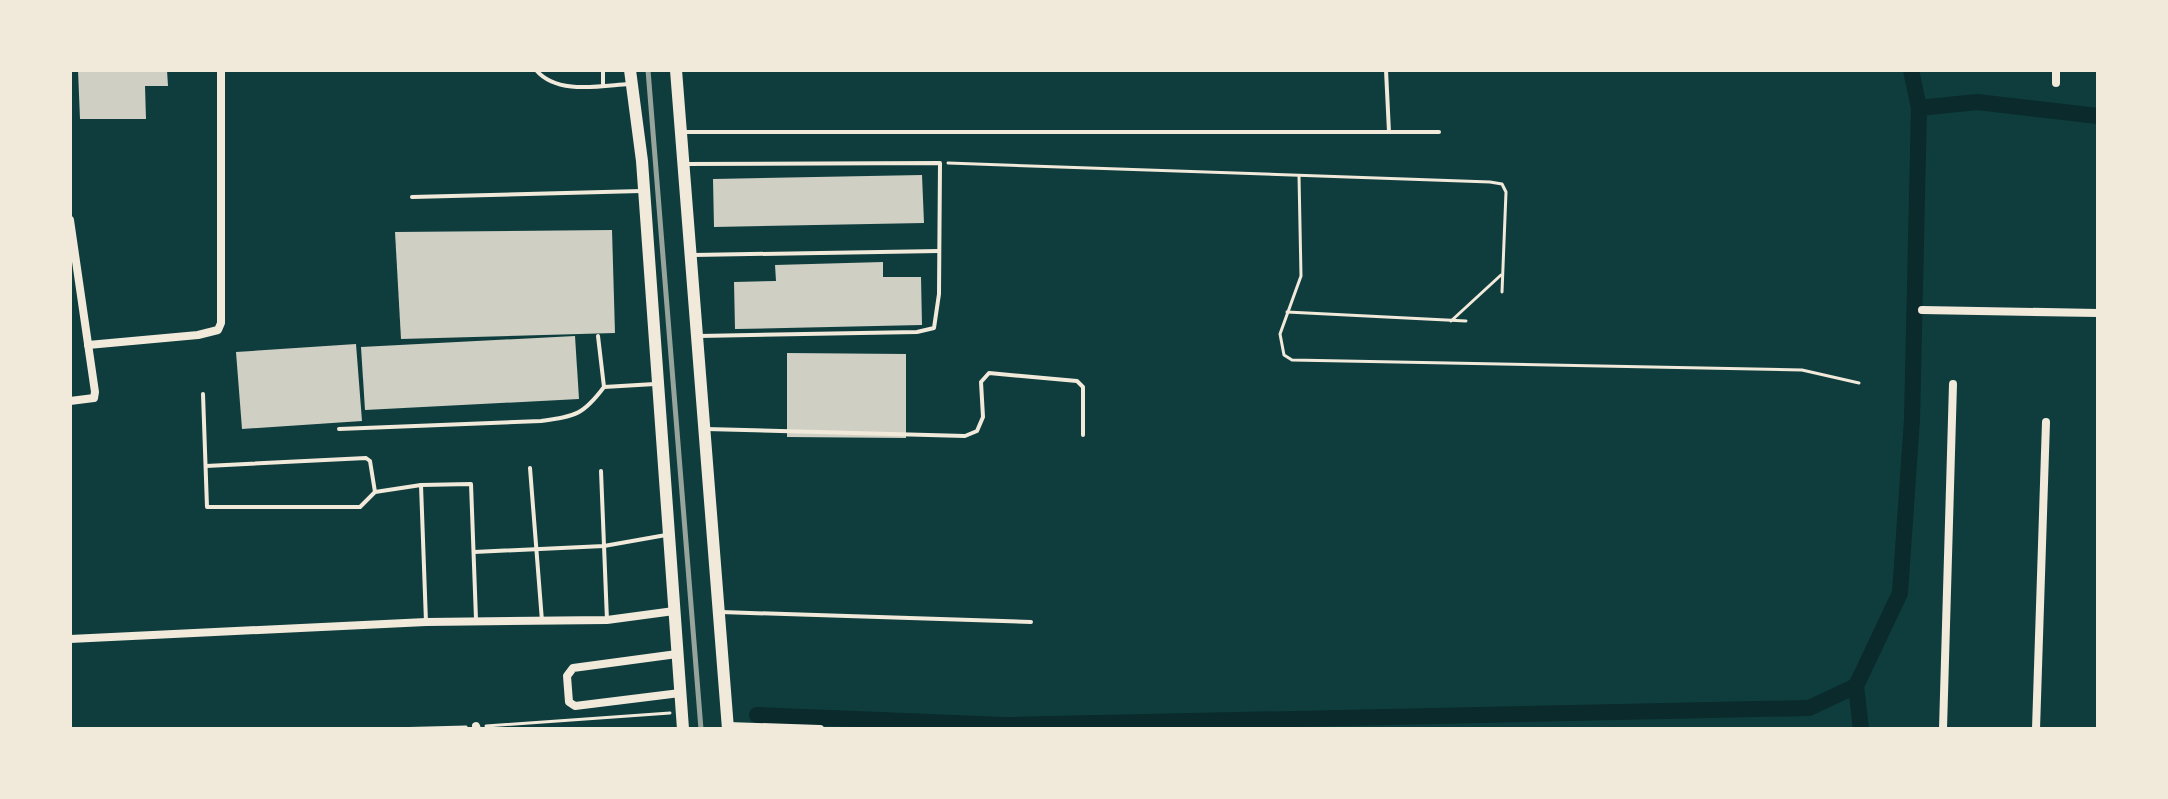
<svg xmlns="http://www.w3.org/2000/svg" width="2168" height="799" viewBox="0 0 2168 799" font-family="Lato,sans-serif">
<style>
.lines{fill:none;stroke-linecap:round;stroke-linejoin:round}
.canal{stroke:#0a2a2b;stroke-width:16}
.building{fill:#cfcfc3}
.path{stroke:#f1e9da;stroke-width:3}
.service{stroke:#f1e9da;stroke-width:4}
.minor{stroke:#f1e9da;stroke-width:8}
.primary{stroke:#f1e9da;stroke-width:12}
.rail{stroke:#97a49c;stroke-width:5}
</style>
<rect width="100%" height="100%" fill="#0f3d3e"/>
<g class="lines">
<g class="canal">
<polyline points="1919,108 1977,102 2098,116"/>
<polyline points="757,715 1004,725 1809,708 1856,686"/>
<polyline points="1861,729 1856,686 1900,593 1912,419 1919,108 1911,70"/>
</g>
</g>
<g class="building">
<polygon points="78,70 167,70 168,86 145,86 146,119 80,119"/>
<polygon points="922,175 924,223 714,227 713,179"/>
<polygon points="612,230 615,333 401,339 395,232"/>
<polygon points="883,262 883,277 921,277 922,325 735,329 734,282 776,281 775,265"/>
<polygon points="575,336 579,399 365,410 361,347"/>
<polygon points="356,344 362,421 242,429 236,352"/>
<polygon points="787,353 906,354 906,438 787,437"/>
</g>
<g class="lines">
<g class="path">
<polyline points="948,163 1490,182 1502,184 1506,192 1502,292"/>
<polyline points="1299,176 1301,276 1280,334 1284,355 1292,360 1802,370 1859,383"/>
<polyline points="1287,312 1466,321"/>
<polyline points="1451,321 1501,275"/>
<polyline points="486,726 670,713"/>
<polyline points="390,729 466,727"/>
</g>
<g class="service">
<path d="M536 70C557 95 599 86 629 84"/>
<polyline points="603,70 603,86"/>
<polyline points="1386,70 1389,132"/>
<polyline points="683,132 1439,132"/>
<polyline points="685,164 940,163 939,294 934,328 917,332 699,336"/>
<polyline points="412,197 641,191"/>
<polyline points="693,255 939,251"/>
<polyline points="598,336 604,387"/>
<polyline points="203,394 207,507 360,507 375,492 421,485"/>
<path d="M339 429 541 421C576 416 583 415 604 387L655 384"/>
<polyline points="706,429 965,436 977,431 983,417 981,382 989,373 1077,381 1083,387 1083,435"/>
<polyline points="206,466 366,458 370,461 375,492"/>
<polyline points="530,468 542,621"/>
<polyline points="601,471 607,620"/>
<polyline points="474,552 604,546 666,535"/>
<polyline points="721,612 1031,622"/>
<polyline points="426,622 421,485 471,484 476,619"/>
</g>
<g class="minor">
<polyline points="2056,70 2056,83"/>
<polyline points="70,220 95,392 94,398 70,401"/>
<polyline points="1922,310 2098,313"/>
<polyline points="88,345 198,335 218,330 221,323 221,70"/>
<polyline points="70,639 426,622 607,620 674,611"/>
<polyline points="677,654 573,668 567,676 569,702 575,706 680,693"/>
<polyline points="476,726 477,729"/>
<polyline points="728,726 820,729"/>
<polyline points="1943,729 1953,384"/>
<polyline points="2036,729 2046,422"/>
</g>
<g class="primary">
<polyline points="630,70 642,161 683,729"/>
<polyline points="676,70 728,729"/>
</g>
<polyline class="rail" points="648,70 701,729"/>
</g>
<rect width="2168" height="799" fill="none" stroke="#f1e9da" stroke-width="144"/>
</svg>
